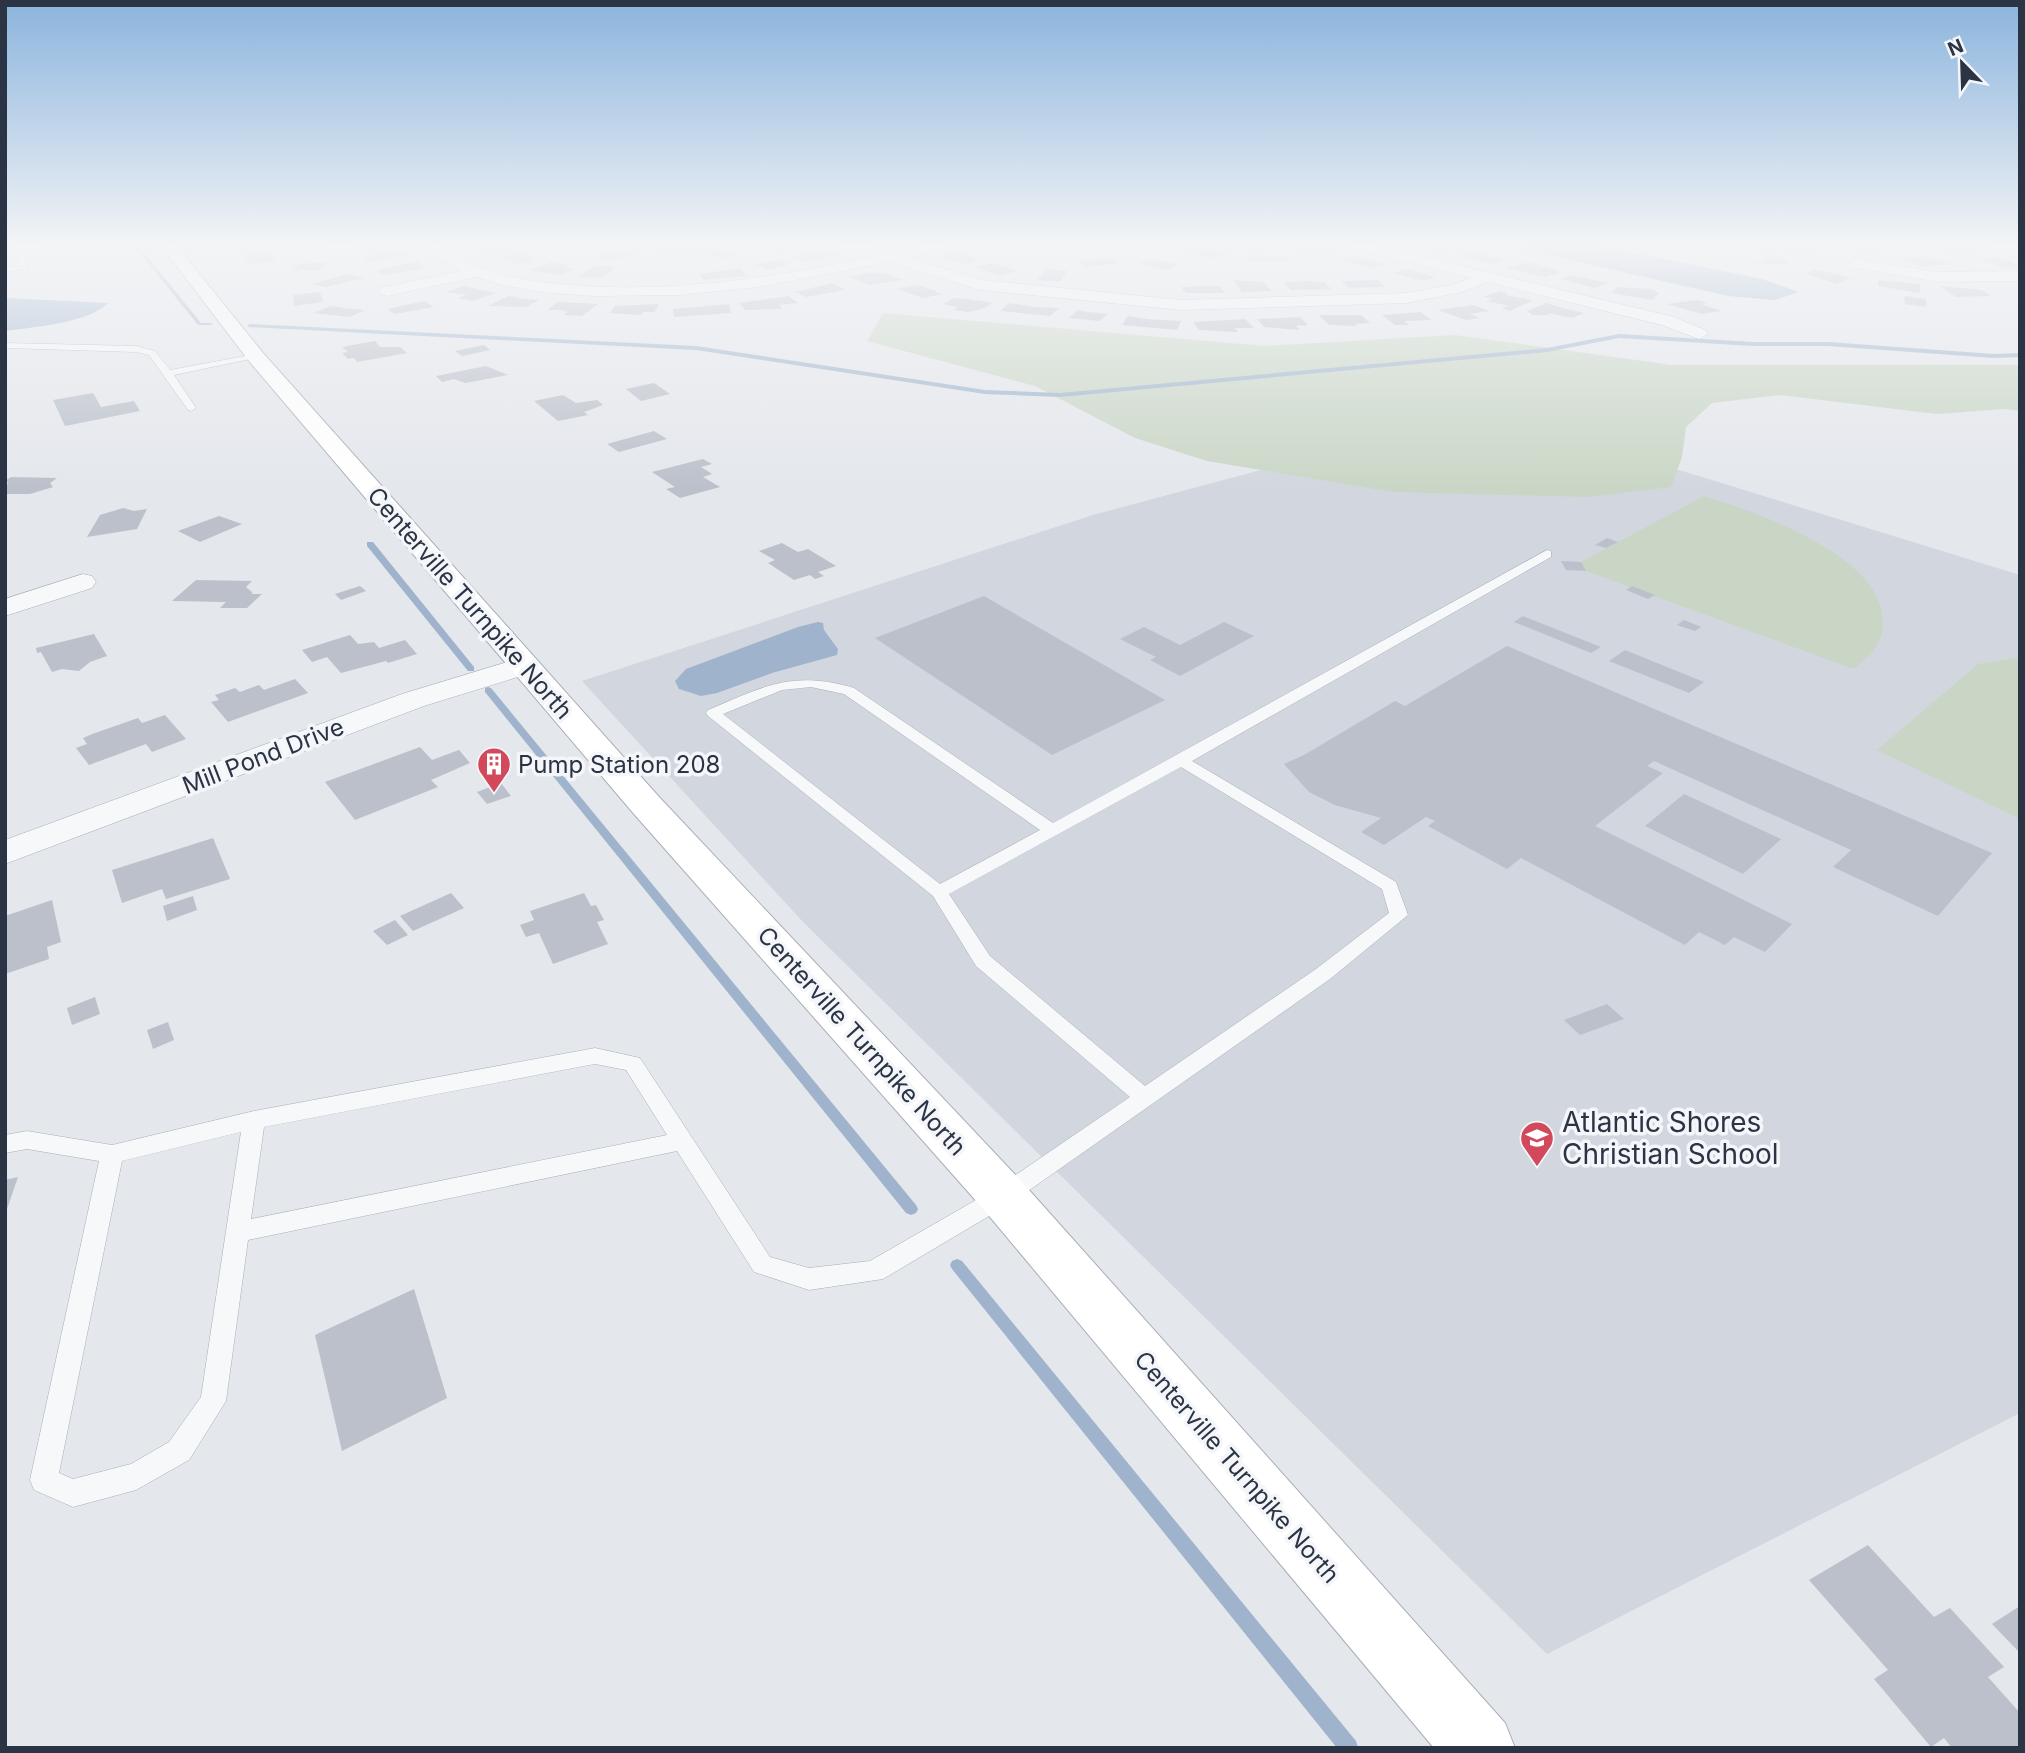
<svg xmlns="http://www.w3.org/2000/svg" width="2025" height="1753" viewBox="0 0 2025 1753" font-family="Inter,sans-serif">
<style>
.built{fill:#d2d6de}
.green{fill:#c9d6c5}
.water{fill:#9fb4cc}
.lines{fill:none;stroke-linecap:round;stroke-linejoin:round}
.stream{fill:#9fb4cc;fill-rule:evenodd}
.building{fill:#bbc0ca}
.service-casing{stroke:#a9aeb7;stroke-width:1}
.minor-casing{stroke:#a9aeb7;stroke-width:1}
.secondary-casing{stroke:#a9aeb7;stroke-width:2}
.service{fill:#f7f8fa;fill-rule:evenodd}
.minor{fill:#f7f8fa;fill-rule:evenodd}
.secondary{fill:#fff;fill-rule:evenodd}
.labels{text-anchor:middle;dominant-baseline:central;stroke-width:7;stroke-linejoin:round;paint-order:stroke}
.street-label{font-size:24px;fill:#2b3445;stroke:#f4f6f9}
.poi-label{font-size:24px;fill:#2b3445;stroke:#f4f6f9;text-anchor:start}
.near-poi-label{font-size:28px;fill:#2b3445;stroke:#f4f6f9;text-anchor:start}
</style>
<rect width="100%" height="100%" fill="#e4e7ec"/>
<polygon class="built" points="1298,460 1679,470 2020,575 2020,1413 1547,1654 804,923 582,681 1093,515"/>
<g class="green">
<polygon points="883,313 1264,346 1455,335 1672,365 2020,365 2020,411 2004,409 1937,414 1780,395 1712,403 1686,427 1682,457 1671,487 1589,497 1393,492 1207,461 1135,438 1035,386 867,341"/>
<path d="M1704 496C1756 512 1902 561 1881 636 1877 650 1865 659 1854 669L1586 571 1581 562Z"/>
<polygon points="2020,657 2020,819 1877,750 1978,664"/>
</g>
<g class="water">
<polygon points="1499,244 1590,244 1762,279 1799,292 1775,300 1728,296"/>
<path d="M5 298 108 303C89 323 33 327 5 331Z"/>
<polygon points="818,622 823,623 824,630 838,649 837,655 772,673 717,693 701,696 679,689 675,681 686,669 798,627"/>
</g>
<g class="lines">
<g class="stream">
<polygon points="133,244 137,244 201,323 211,323 213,325 198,325"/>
<polygon points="249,324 696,346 985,390 1060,393 1547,348 1619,334 1753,342 1828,342 1994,354 2020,353 2020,357 1994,358 1828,346 1753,346 1619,338 1547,352 1060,397 985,394 696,350 247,327"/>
<polygon points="367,542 373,542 474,667 474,671 468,671 367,546"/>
<polygon points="488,687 491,688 916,1205 918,1209 916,1213 911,1215 906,1213 485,692 485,688"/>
<polygon points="957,1259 962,1261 1356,1741 1358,1748 1337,1748 952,1269 950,1265 952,1261"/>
</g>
</g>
<g class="building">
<polygon points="489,244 508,244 505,245 514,250 491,254 480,245"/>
<polygon points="698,244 694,250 654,250 658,245"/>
<polygon points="772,244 801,244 805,246 777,250 771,247 777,246"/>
<polygon points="1053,244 1086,244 1089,247 1055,248"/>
<polygon points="1414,244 1436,244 1454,248 1443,251"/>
<polygon points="1799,244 1816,248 1798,253 1776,247"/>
<polygon points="1837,244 1873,245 1875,253 1855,251 1855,248 1837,247"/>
<polygon points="1953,244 1962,245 1977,250 1953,252 1934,246"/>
<polygon points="1319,245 1335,249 1310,255 1294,251"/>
<polygon points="1203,246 1230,254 1208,259 1187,250"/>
<polygon points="718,248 728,251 739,256 721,259 700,252"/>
<polygon points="400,249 409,255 367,262 362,258"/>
<polygon points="629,249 642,252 608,261 595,257"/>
<polygon points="825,250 838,255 805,262 793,257"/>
<polygon points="270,252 276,261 252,264 244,263 249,261 244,255"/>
<polygon points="1472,252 1506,260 1493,264 1458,256"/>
<polygon points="518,253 536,258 531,259 534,261 515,264 499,256"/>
<polygon points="955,253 970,256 981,261 966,264 940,257"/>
<polygon points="1245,255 1285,256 1288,261 1247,261"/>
<polygon points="1761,255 1783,256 1789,265 1757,263 1755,261 1765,261"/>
<polygon points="1355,256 1386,264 1372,268 1340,260"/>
<polygon points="1909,257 1933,258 1951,264 1922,267 1898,258"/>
<polygon points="1111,258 1119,263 1087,267 1079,261"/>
<polygon points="2000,258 2011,261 2020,267 2005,268 1978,259"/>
<polygon points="1148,259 1170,262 1179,265 1168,270 1138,264"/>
<polygon points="780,260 790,264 768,270 754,264"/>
<polygon points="417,261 426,268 383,275 377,270"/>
<polygon points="330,262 320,270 292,270 300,264"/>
<polygon points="551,262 569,265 564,267 577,269 560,275 530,270"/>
<polygon points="1528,262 1542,265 1536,267 1544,266 1562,272 1546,277 1507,268"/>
<polygon points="991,263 1004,266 1018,271 1000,276 975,267"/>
<polygon points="595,266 614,266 611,269 615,269 601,278 577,277"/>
<polygon points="740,268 746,276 703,280 699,274"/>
<polygon points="1048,269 1068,271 1059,282 1036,280"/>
<polygon points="1408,269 1436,277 1422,281 1393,273"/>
<polygon points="1815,270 1841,275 1851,278 1837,284 1806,274"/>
<polygon points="871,272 887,274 903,280 869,285 850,277"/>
<polygon points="348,274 365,278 326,287 311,284"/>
<polygon points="1572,275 1609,283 1595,288 1560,279"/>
<polygon points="1233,280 1263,282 1271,291 1242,292"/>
<polygon points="1378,280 1386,287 1349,288 1341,281"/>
<polygon points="1878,280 1920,284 1920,291 1919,293 1878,286"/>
<polygon points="1304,281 1324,282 1331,289 1291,290 1283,283"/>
<polygon points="833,283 845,290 806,297 795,292"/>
<polygon points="917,285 937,291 935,292 943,294 923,298 897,289"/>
<polygon points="463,286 497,293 472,301 458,298 467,295 446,292"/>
<polygon points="1204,286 1219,286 1225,293 1186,293 1181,287"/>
<polygon points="1940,286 1982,290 1991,296 1956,297"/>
<polygon points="1617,287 1651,289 1659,293 1653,300 1611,293"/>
<polygon points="1499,291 1509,294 1505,295 1533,300 1510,311 1502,308 1509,306 1486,301 1492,299 1484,297"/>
<polygon points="320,292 323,302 294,306 293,295"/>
<polygon points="508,296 519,297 516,298 539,300 526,307 488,306"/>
<polygon points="789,296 798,303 779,305 782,309 745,310 739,303"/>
<polygon points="1904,296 1926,299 1926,307 1905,304"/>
<polygon points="955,298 968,299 993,303 982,309 968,312 954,310 958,307 943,304"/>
<polygon points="1697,300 1708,303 1701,304 1721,311 1702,314 1667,304"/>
<polygon points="425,301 434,307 395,314 387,309"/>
<polygon points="558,302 598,304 582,316 563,315 568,312 563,310 547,310"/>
<polygon points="1009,303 1035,307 1059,308 1050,316 1000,311"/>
<polygon points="1547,303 1563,308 1584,313 1572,318 1549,313 1546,314 1552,315 1533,315 1527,311"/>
<polygon points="659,304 654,312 643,312 641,315 610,313 615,306"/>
<polygon points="729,304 731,313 674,317 673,309"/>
<polygon points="1473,305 1490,311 1470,314 1480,318 1466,320 1438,310"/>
<polygon points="331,306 343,307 341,308 365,310 350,317 313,313"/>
<polygon points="1078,310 1088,312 1107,314 1100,321 1069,318"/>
<polygon points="1421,312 1431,320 1404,321 1409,325 1395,325 1382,315"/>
<polygon points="1319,315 1361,315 1370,323 1354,324 1357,326 1329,325"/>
<polygon points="1128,316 1147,319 1181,321 1177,330 1122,325"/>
<polygon points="1300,317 1308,325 1296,326 1300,330 1264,327 1257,319"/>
<polygon points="1245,319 1254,328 1235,328 1238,332 1199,330 1193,322"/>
<polygon points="375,341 380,347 400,347 407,353 357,362 354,358 348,359 342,353 348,352 342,347"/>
<polygon points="484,345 490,350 462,356 455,351"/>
<polygon points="486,366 508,375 465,383 454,379 442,382 436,376"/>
<polygon points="654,383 670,394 641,401 626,389"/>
<polygon points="93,393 101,407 134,401 140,411 65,426 53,400"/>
<polygon points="563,395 576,403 597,400 603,405 584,412 588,415 558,421 534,401"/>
<polygon points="654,431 667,439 619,452 607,444"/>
<polygon points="703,459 712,464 701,467 712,474 703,477 720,487 680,498 666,489 675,487 652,472"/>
<polygon points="11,477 57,478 50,483 53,487 30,494 5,494 8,482 5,481"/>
<polygon points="123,508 134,511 147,509 137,529 87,537 100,515"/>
<polygon points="219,516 242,524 200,542 178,531"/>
<polygon points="1607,538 1618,542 1606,548 1595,545"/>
<polygon points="782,543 798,552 808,549 836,566 818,572 824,576 815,579 810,575 794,580 768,563 775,560 759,551"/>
<polygon points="1561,561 1581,562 1586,571 1566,570"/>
<polygon points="196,580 252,581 246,587 253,593 250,594 262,594 247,608 220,608 226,602 172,601"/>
<polygon points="360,586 366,591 341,600 335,594"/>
<polygon points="1632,586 1655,595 1648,599 1626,590"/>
<polygon points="984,596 1165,700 1052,755 875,638"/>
<polygon points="1523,616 1601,647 1591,653 1514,622"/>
<polygon points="1684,620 1701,627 1695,631 1677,625"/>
<polygon points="1224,622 1254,636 1180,676 1150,660 1156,657 1120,639 1144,627 1180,645"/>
<polygon points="94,634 107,656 90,662 79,671 62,669 52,672 41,652 37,653 36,648"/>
<polygon points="350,635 358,644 374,642 379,648 405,640 417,654 388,663 386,661 341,673 327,657 312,662 302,650"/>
<polygon points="1507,646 1992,853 1938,916 1833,867 1851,850 1654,761 1647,766 1663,773 1595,826 1792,924 1765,952 1734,937 1725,945 1699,932 1685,945 1521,858 1507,869 1428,826 1435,821 1426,817 1384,845 1361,832 1381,818 1335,805 1309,792 1284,764 1304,755 1395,701 1405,706"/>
<polygon points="1625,650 1704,682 1689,693 1609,661"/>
<polygon points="295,679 308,693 228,722 211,702 219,700 215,695 235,688 240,692 259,685 264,690"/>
<polygon points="165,715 186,739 152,752 146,744 89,765 76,748 87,744 83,738 95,733 138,718 142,723"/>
<polygon points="420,747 432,760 459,750 470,763 431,780 438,787 355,820 325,782"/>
<polygon points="501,783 511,796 487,804 477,792"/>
<polygon points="1684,794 1781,839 1743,874 1645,826"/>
<polygon points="213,838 230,879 166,899 162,889 122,903 112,870"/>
<polygon points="451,893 464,908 413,931 400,916"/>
<polygon points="584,893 591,906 596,905 604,920 597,922 608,944 553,964 539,933 526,937 520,925 534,920 530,911"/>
<polygon points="193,896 197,910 167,921 163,906"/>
<polygon points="52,900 61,942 47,947 49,959 5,974 5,916"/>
<polygon points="395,920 408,935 387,945 373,931"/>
<polygon points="95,997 100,1014 72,1025 67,1008"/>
<polygon points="1607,1004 1624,1019 1580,1035 1564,1020"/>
<polygon points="168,1022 174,1040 153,1049 147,1030"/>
<polygon points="18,1177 6,1212 5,1212 5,1180"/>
<polygon points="414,1289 447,1398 342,1451 315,1335"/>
<polygon points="1868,1545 1934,1617 1950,1608 2004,1667 1988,1677 2020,1713 2020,1748 1952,1748 1944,1738 1931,1747 1874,1679 1888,1670 1809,1580"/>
<polygon points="2020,1606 2020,1653 1992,1624"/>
</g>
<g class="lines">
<g class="service-casing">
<g id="service">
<polygon points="39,244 61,244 21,250 28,268 5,272 5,268 20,266 14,250 5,251 5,247"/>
<polygon points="5,343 136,346 155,351 170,370 256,354 260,357 174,375 196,408 191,411 188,410 149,355 136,352 6,348"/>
<path d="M1547 550 1551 551V557L1192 761 1396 882 1408 915 1330 979 1011 1203 883 1279 809 1290 754 1272 677 1151 248 1240 226 1401 189 1460 136 1490 73 1507 34 1490 30 1480 99 1161 27 1149 5 1153V1135L27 1131 112 1145 254 1111 595 1048 640 1058 770 1257 809 1268 870 1261 995 1189 1130 1097 976 966 933 896 708 716 706 713 708 710C765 686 792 670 854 688L1053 823ZM811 687 844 694 1040 830 940 884 723 714 782 690ZM1181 767 1382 889 1389 913 1316 969 1145 1086 990 956 949 894ZM595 1064 626 1070 667 1135 251 1219 264 1127ZM241 1132 201 1397 169 1442 131 1464 73 1479 59 1473 122 1161Z"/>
</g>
</g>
<g class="minor-casing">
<g id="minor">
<polygon points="336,244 358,244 338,252 328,252 326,249 328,246"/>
<path d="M421 244C445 242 456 258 478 267 496 274 515 278 534 281 648 297 762 280 872 257L842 247 840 244H861L891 253 927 244H949L947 247 908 258 982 280 1181 300 1406 293 1452 285 1471 278 1348 247 1346 244H1370L1674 317 1705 330 1708 334 1699 339 1662 325 1488 282 1462 292 1406 303 1181 310 980 290 890 262 758 287 679 295 595 296 551 293 507 286 476 277 387 296 381 294 379 291 381 288 461 271Z"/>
<polygon points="1950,244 1965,244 1958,248"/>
<polygon points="1985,244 2006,244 2020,248 2020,257 1987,247"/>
<polygon points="1857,259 1937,272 2020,271 2020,281 1937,282 1852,267 1849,264"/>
<polygon points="83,574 92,576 96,582 92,588 5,616 5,599"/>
<polygon points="524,657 534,660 539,666 534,672 424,706 5,864 5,840 402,694"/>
</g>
</g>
<g class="secondary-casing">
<polygon id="secondary" points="160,244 175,244 263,353 660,798 1021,1181 1505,1723 1515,1748 1434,1748 985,1211 634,814 249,361"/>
</g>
<use href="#service" class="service"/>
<use href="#minor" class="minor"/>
<use href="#secondary" class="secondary"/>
</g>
<linearGradient id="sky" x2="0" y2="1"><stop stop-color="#8bb4dd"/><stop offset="0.5" stop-color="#f3f4f6"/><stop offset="1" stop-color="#f3f4f6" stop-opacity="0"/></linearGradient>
<rect width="2025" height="489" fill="url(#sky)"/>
<defs>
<g id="building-pin" transform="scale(1.75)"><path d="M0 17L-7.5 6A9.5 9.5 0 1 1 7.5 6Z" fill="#d1495b" stroke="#f4f6f9"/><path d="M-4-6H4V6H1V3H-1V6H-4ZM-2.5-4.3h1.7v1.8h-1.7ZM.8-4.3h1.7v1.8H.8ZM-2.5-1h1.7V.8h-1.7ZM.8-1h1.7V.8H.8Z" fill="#fff"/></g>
<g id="school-pin" transform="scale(1.75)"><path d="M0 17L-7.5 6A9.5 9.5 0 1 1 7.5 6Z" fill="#d1495b" stroke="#f4f6f9"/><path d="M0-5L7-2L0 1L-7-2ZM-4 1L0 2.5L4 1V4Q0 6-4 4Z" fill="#fff"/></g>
</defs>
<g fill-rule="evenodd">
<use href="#building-pin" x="494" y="764"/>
<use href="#school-pin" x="1537" y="1138"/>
</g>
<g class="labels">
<g class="street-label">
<text transform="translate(470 603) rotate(49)">Centerville Turnpike North</text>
<text transform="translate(263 756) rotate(-21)">Mill Pond Drive</text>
<text transform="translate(862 1041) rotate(48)">Centerville Turnpike North</text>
<text transform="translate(1237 1467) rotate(49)">Centerville Turnpike North</text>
</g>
<g class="poi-label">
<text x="518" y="764">Pump Station 208</text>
</g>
<g class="near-poi-label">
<text x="1562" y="1122">Atlantic Shores<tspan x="1562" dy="32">Christian School</tspan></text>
</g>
</g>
<rect width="2025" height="1753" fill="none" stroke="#2b3445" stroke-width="14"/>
<g transform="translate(1962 63) rotate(337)" stroke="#f4f6f9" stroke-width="5" paint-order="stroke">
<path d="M0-5L12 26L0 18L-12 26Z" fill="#2b3445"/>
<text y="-10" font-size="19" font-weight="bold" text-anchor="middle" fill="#2b3445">N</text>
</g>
</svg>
